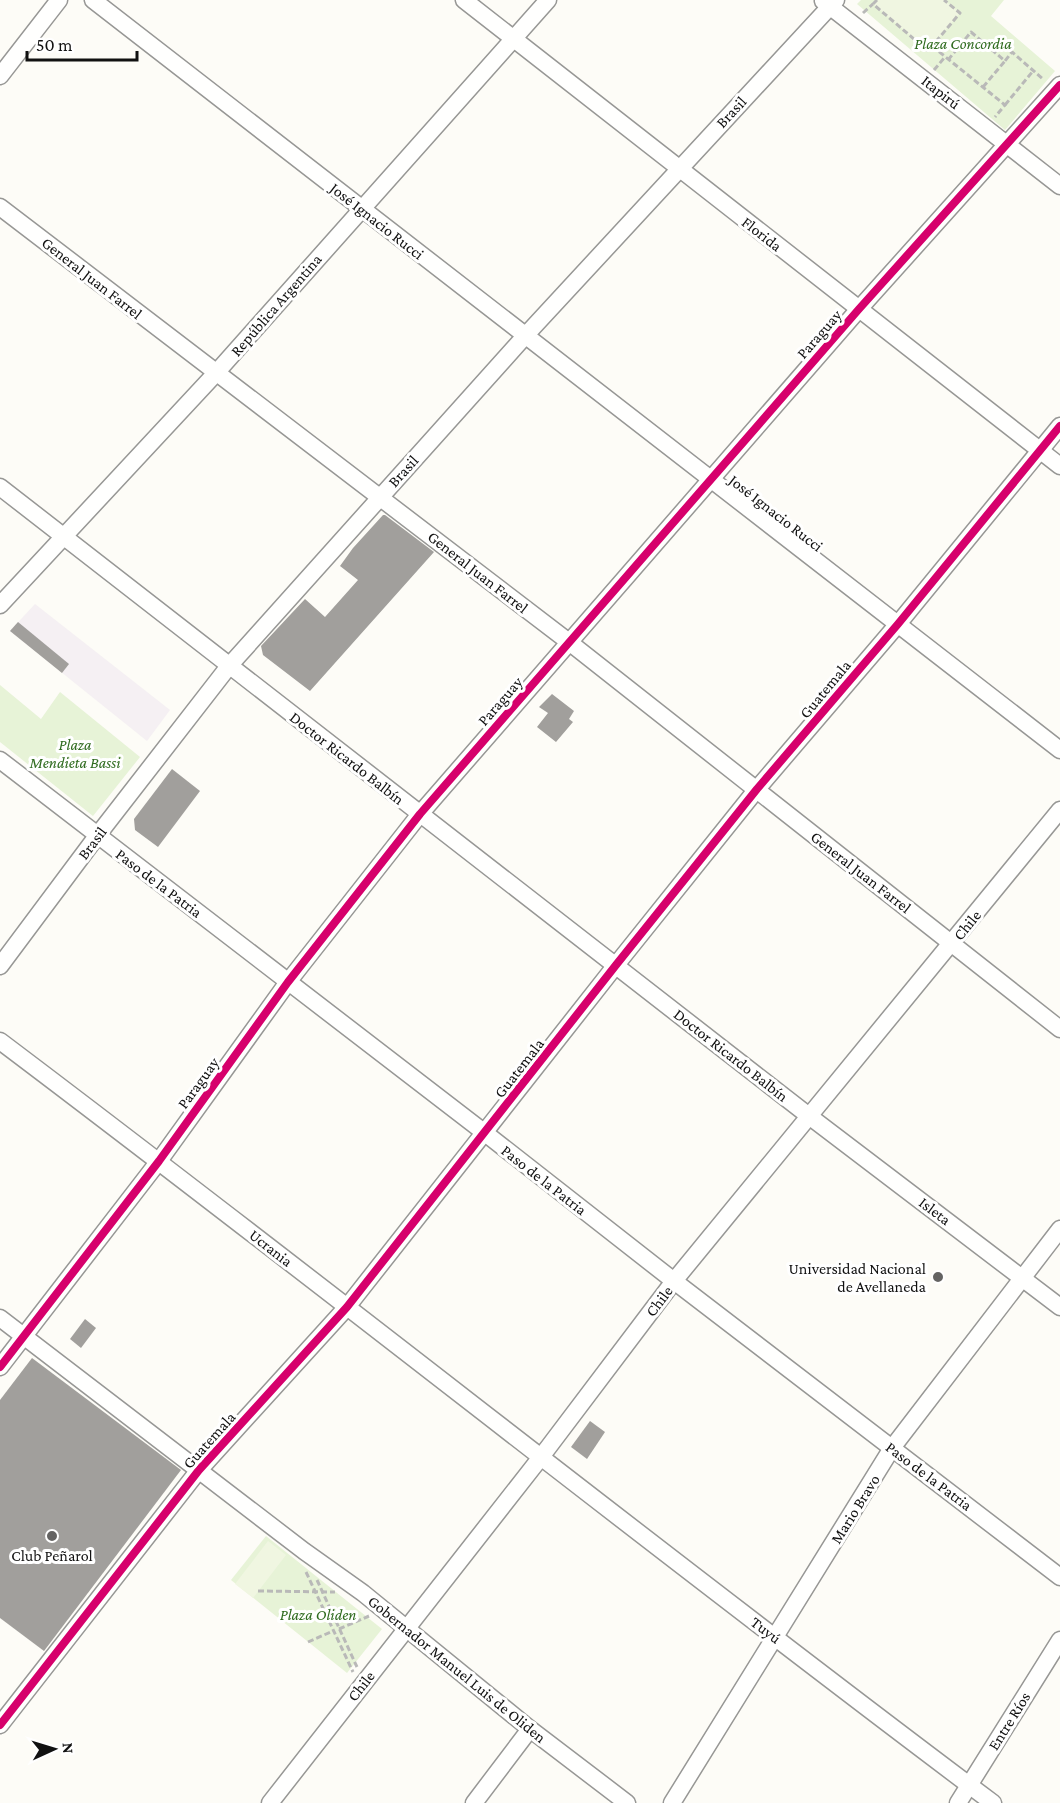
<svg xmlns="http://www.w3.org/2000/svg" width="1060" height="1803" viewBox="0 0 1060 1803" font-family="'Crimson Pro',serif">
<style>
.industrial{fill:#f5f0f3}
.green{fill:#e7f3d7}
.pitch{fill:#f0f6e1}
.building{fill:#a19f9c}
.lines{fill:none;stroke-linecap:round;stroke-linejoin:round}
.street-casing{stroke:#979795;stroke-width:19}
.path{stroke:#b9b9b8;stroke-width:3;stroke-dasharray:6 3;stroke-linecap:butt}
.street{stroke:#fffffe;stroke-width:16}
.cycleway-casing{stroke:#fff;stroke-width:11}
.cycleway{stroke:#d6006c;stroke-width:8}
.poi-dot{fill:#646362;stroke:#fff;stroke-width:2}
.labels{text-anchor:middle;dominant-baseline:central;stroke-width:6;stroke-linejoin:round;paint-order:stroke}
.park-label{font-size:16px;font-style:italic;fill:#2f6b1f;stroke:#fff}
.street-label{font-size:16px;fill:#111;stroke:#fff}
.poi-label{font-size:16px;fill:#111;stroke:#fff;text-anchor:end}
</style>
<rect width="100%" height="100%" fill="#fdfcf7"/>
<polygon class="industrial" points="35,604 170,710 147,741 10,631"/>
<g class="green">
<polygon points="861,0 1004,0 991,16 1055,71 1005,130 857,4"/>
<polygon points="0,685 41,719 60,692 140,757 93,816 0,742"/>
<polygon points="266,1536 382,1629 347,1673 231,1580"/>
</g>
<g class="pitch">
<polygon points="877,0 944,0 960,13 928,51 873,4"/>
<polygon points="268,1541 286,1555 253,1598 235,1584"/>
</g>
<g class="building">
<polygon points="383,515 385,515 434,552 310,691 263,655 261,646 305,599 325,617 358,580 340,566 353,548"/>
<polygon points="18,622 69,664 62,673 10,631"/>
<polygon points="552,694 574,711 569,719 573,722 556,742 537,727 548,713 539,707"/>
<polygon points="172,769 200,791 158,847 135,830 134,819"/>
<polygon points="85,1319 96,1328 81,1348 70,1339"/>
<polygon points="32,1358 181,1470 44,1651 0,1618 0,1400"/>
<polygon points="590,1421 605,1432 587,1459 571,1447"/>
</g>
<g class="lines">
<g class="street-casing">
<g id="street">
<polyline points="93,0 1060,750"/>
<polyline points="464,0 1060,466"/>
<polyline points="823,1 1060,186"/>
<polyline points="0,76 59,0"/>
<polyline points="0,207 569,642 1060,1029"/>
<polyline points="0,487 809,1116 1060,1307"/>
<polyline points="0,605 216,373 548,0"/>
<polyline points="0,760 485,1133 674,1281 1060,1577"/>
<polyline points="0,966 97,836 229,666 525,336 836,0"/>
<path d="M0 1041C333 1292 659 1553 993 1803"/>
<polyline points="0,1318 304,1551 363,1593 530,1729 627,1803"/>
<polyline points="0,1367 159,1161 288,982 420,814 859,309 1060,85"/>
<polyline points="0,1725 199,1470 347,1307 616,965 757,789 898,624 1060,426"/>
<polyline points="270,1803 541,1457 674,1281 1060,810"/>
<polyline points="474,1803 530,1729"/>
<polyline points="672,1803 892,1448 1060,1229"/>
<polyline points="958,1803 1060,1640"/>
</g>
</g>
<g class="path">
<polyline points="877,0 873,4 928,51 960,13 944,0"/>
<polyline points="863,13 873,4"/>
<polyline points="932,46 1005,105 995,117"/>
<polyline points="948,60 971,32 1005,61 1012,52 1044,80"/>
<polyline points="934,70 945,57"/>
<polyline points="983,87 1005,61"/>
<polyline points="1005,105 1033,71"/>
<polyline points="306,1572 353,1672"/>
<polyline points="317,1580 357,1667"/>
<polyline points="258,1591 335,1592"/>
<polyline points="339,1629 369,1616"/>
<polyline points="308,1642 333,1631"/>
</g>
<use href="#street" class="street"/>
<g class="cycleway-casing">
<g id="cycleway">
<polyline points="0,1367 159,1161 288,982 420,814 859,309 1060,85"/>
<polyline points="0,1725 199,1470 347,1307 616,965 757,789 898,624 1060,426"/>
</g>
</g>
<use href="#cycleway" class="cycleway"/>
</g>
<g class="poi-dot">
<circle cx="938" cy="1277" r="6"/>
<circle cx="52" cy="1536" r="6"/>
</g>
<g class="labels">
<g class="park-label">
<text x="963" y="43">Plaza Concordia</text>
<text x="75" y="744">Plaza<tspan x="75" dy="18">Mendieta Bassi</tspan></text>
<text x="318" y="1614">Plaza Oliden</text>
</g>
<g class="street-label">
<text transform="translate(941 92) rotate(38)">Itapirú</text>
<text transform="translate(731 112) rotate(-47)">Brasil</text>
<text transform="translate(377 221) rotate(38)">José Ignacio Rucci</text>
<text transform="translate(762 234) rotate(38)">Florida</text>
<text transform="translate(92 278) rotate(38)">General Juan Farrel</text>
<text transform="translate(276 305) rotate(-49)">República Argentina</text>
<text transform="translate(819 334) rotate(-49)">Paraguay</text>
<text transform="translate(403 471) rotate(-48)">Brasil</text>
<text transform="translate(776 513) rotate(38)">José Ignacio Rucci</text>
<text transform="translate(478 572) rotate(38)">General Juan Farrel</text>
<text transform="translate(825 689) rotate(-50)">Guatemala</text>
<text transform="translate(500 701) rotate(-49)">Paraguay</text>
<text transform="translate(347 758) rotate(38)">Doctor Ricardo Balbín</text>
<text transform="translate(92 843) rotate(-53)">Brasil</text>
<text transform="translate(861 872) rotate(38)">General Juan Farrel</text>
<text transform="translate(159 883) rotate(37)">Paso de la Patria</text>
<text transform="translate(967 925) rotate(-51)">Chile</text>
<text transform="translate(731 1055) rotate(38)">Doctor Ricardo Balbín</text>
<text transform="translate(519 1068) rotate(-52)">Guatemala</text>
<text transform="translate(198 1083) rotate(-54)">Paraguay</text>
<text transform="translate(544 1180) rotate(38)">Paso de la Patria</text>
<text transform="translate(935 1211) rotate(37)">Isleta</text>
<text transform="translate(271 1248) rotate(38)">Ucrania</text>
<text transform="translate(659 1301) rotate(-53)">Chile</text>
<text transform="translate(209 1440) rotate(-48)">Guatemala</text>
<text transform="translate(929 1476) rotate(37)">Paso de la Patria</text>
<text transform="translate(855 1509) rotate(-58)">Mario Bravo</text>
<text transform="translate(766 1630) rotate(38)">Tuyú</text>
<text transform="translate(457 1669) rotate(39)">Gobernador Manuel Luis de Oliden</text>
<text transform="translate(361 1686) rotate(-52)">Chile</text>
<text transform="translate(1009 1721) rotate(-58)">Entre Ríos</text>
</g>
<g class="poi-label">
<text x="926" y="1268">Universidad Nacional<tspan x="926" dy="18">de Avellaneda</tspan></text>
<text x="52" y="1555" text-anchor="middle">Club Peñarol</text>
</g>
</g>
<g transform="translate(54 1749) rotate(86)" stroke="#ffffff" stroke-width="4.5" paint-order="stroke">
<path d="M0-4.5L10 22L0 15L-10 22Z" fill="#111111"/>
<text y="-9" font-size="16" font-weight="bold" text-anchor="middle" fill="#111111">N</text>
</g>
<path d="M27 51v9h110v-9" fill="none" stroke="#111111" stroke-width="3"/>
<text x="36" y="51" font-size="18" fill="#111111" stroke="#ffffff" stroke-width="4.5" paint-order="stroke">50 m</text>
</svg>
